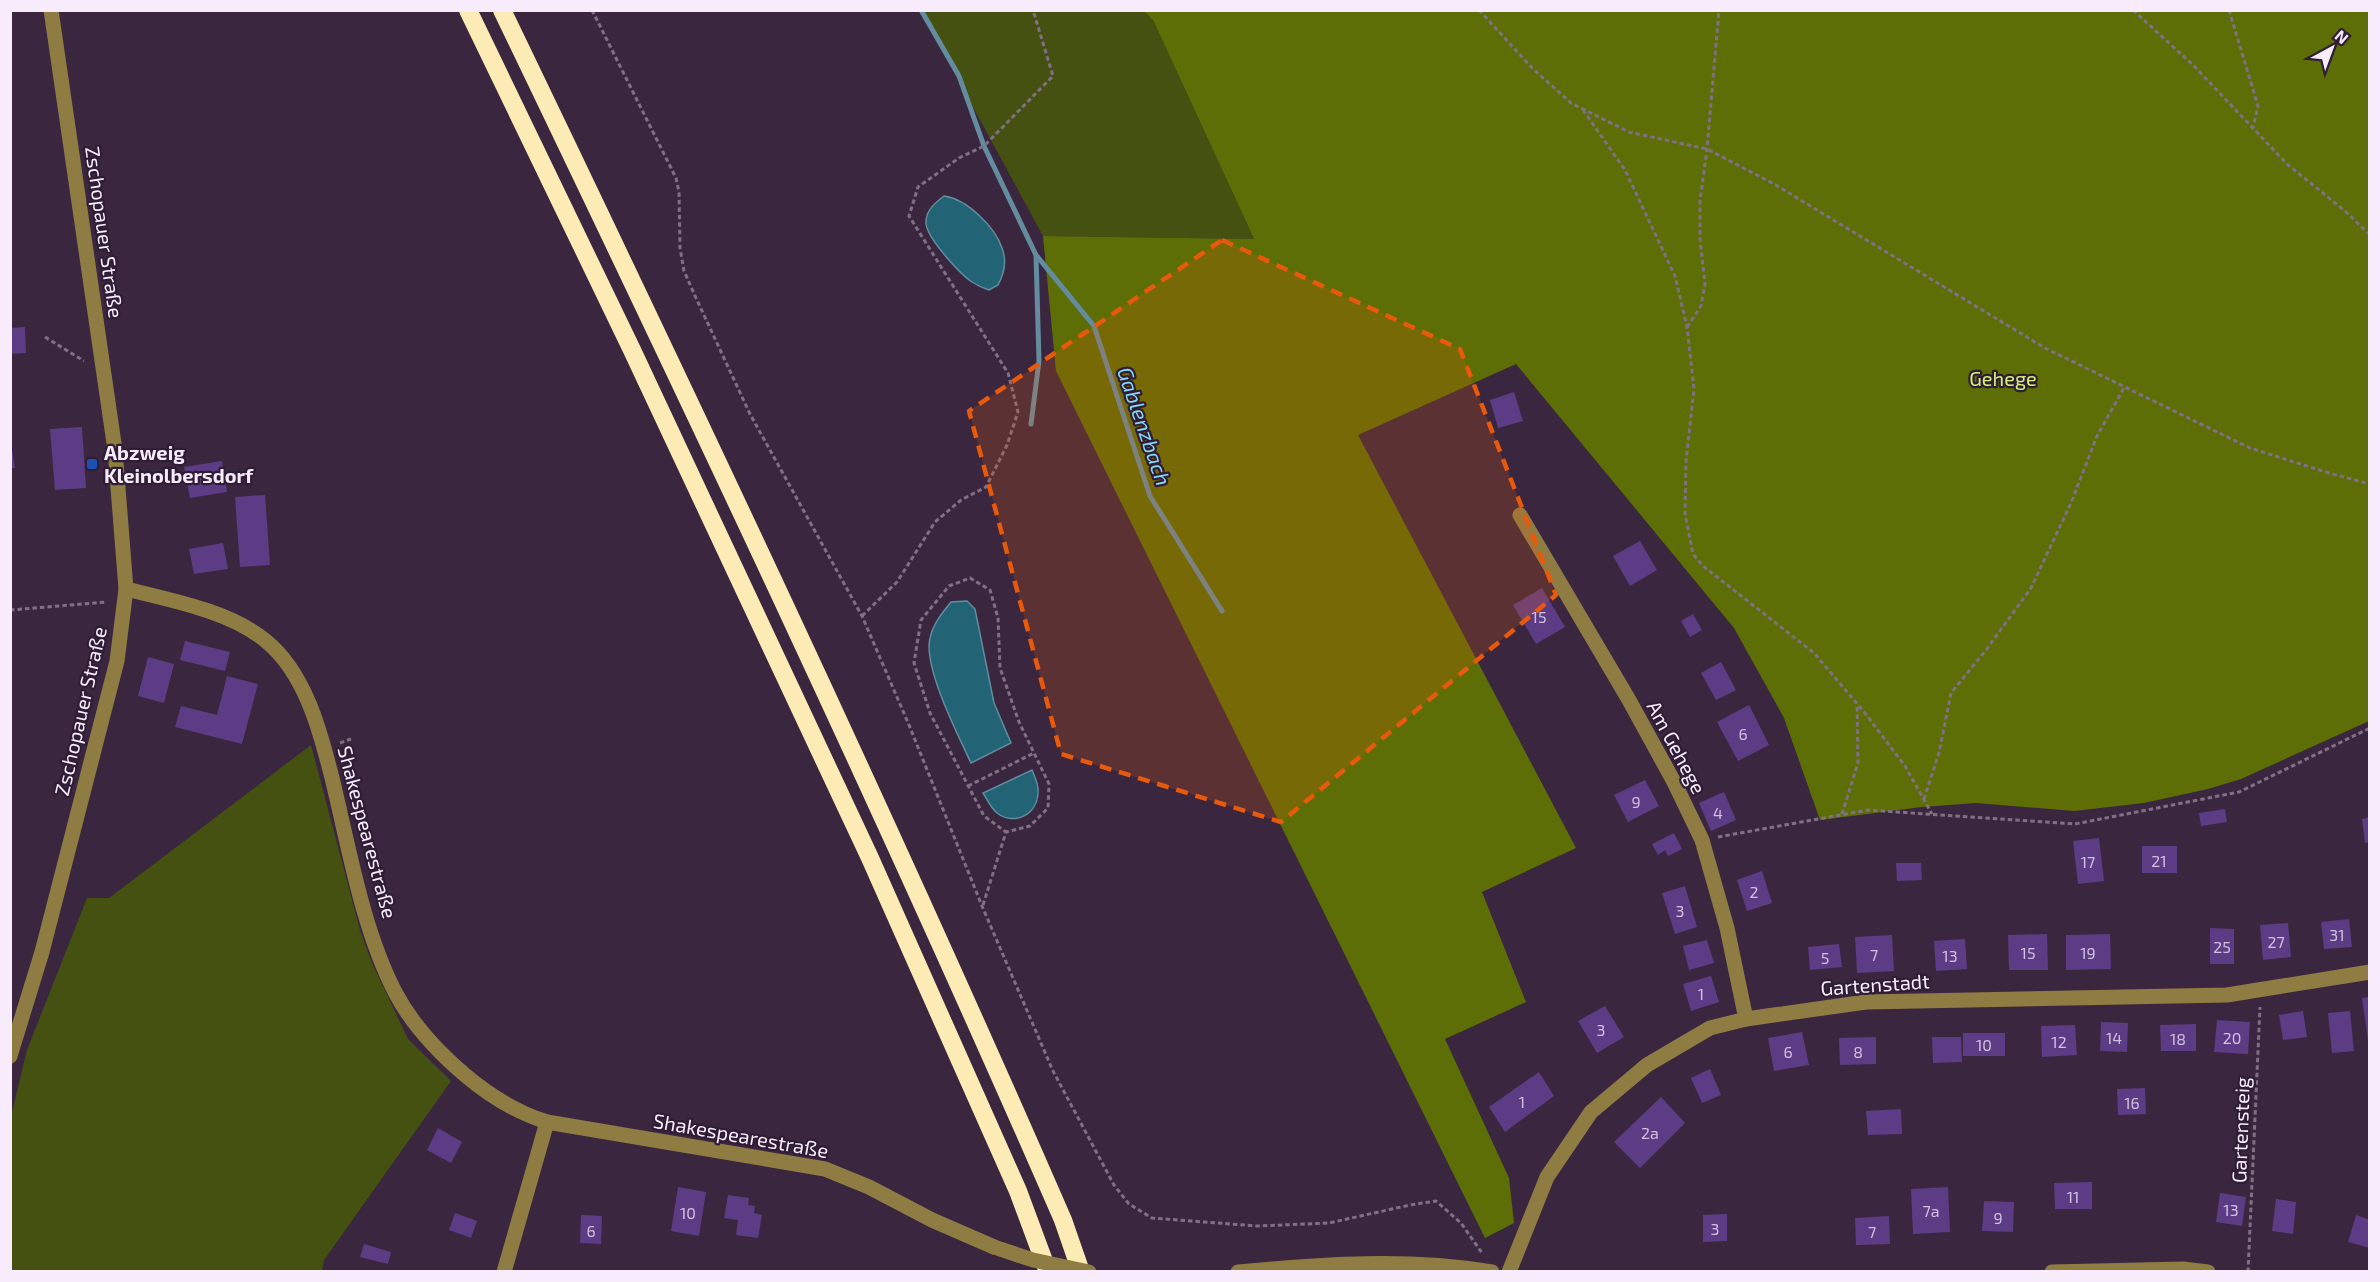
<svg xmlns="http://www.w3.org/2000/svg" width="2380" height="1282" viewBox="0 0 2380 1282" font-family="'Exo 2',sans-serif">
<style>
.green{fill:#445111}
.forest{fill:#5c6e05}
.water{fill:#236376;stroke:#638c9e;stroke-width:1.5}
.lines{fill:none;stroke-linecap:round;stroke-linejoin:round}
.stream{stroke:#638c9e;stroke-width:5}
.building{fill:#5c3c84}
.path{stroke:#807085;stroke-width:3;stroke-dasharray:4.5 3;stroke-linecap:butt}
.minor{stroke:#8f7c43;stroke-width:15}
.highway{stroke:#fdebb5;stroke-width:18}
.minor-bridge{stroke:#8f7c43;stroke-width:15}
.marked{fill:#e8590c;fill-opacity:0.2;stroke:#e8590c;stroke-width:4.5;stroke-dasharray:12 8;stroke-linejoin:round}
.transit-dot{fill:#1a4fb4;stroke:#2f1d35;stroke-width:2}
.labels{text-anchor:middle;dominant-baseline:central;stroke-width:4.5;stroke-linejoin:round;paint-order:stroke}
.number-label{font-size:16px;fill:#d1c0de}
.street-label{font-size:20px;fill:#f8ecfc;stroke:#2f1d35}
.park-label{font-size:20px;fill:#d4f079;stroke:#2f1d35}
.poi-label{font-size:20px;font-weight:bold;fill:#f8ecfc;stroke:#2f1d35;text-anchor:start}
.water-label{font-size:21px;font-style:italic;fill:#85d7f3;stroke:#2f1d35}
</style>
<rect width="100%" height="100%" fill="#3a273f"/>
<g class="green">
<polygon points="921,11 1144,11 1153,20 1254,239 1043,236"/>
<polygon points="311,745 360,930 372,963 408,1039 451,1081 324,1260 322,1271 11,1271 11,1116 27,1050 87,898 109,898"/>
</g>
<polygon class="forest" points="1144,11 2369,11 2369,721 2241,779 2208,789 2144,803 2074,811 1976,803 1922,807 1820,820 1784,718 1734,628 1516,364 1358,435 1576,848 1482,892 1526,1002 1445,1039 1509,1178 1514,1223 1485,1238 1056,371 1043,236 1254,239 1153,20"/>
<g class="water">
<path d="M944 196C967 199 995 227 1002 248 1007 261 1004 274 998 285L989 290C983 288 978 286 972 282 960 274 925 236 926 222 926 210 935 203 944 196Z"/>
<path d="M967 601 975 609 994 703 1011 743 971 763C958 735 923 667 930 638 933 624 942 613 951 602Z"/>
<path d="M1032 770C1035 778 1039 784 1038 793 1037 815 1014 826 997 813 991 808 987 799 983 793Z"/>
</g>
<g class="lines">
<g class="stream">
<polyline points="921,10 959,76 984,146 1036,255 1094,326 1150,496 1222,611"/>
<polyline points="1031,424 1039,361 1036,255"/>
</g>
</g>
<g class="building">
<polygon points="25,327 26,353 10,354 10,328"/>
<polygon points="1514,392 1523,421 1498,428 1490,400"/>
<polygon points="82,427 86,488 55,490 50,429"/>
<polygon points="10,438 15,468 10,468"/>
<polygon points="222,461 227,492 190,498 184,467"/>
<polygon points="265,495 270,565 240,567 235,497"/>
<polygon points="1640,541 1657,570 1630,586 1613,556"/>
<polygon points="223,543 228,569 194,574 189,549"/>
<polygon points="1542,588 1565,627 1536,644 1513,605"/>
<polygon points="1693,614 1702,630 1690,637 1681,621"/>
<polygon points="185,641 230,652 225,671 180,660"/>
<polygon points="148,657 174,664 164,703 138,696"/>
<polygon points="1721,662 1736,690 1716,700 1701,673"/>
<polygon points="227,676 258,684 242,744 175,727 181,706 217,715"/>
<polygon points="1749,705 1769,745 1738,761 1717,722"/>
<polygon points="1645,780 1659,806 1628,822 1614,795"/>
<polygon points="1724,792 1736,820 1711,831 1699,803"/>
<polygon points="2225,809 2227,822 2201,826 2199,813"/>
<polygon points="2370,817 2370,842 2365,843 2362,819"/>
<polygon points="1674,833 1682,849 1668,856 1665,850 1658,855 1652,844"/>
<polygon points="2099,838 2104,881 2078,884 2073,841"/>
<rect x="2142" y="846" width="35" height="27"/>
<polygon points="1896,863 1921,863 1922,880 1897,881"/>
<polygon points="1762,871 1772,903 1747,911 1737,880"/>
<polygon points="1685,886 1697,927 1675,934 1662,893"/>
<polygon points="2349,919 2352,947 2324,949 2321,922"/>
<polygon points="2288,923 2291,957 2263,960 2260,925"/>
<polygon points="2210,928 2234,929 2234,964 2210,964"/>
<polygon points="2047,934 2048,970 2009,970 2008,935"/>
<polygon points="2110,934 2111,969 2066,970 2066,935"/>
<polygon points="1892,935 1894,971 1857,973 1855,937"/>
<polygon points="1965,939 1967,969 1936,971 1934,941"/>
<polygon points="1707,940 1714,963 1689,970 1683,946"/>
<polygon points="1839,944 1842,967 1810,970 1808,947"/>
<polygon points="1711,976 1719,1002 1691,1011 1683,984"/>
<polygon points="2370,997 2370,1041 2368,1041 2362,998"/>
<polygon points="1605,1006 1624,1037 1597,1053 1578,1021"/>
<polygon points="2303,1011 2307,1037 2283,1040 2279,1015"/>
<polygon points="2350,1011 2354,1051 2332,1053 2328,1013"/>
<polygon points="2217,1020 2250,1022 2248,1054 2214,1052"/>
<polygon points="2101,1022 2128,1023 2127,1052 2100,1051"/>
<polygon points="2196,1024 2196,1051 2161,1051 2160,1025"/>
<polygon points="2075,1025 2077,1055 2042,1057 2041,1026"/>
<polygon points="1802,1032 1809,1065 1774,1071 1768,1038"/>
<rect x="1963" y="1033" width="42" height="23"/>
<polygon points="1876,1037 1876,1064 1840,1065 1839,1038"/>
<polygon points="1932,1037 1961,1037 1962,1062 1933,1063"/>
<polygon points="1710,1069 1721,1095 1702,1103 1691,1078"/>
<polygon points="1539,1072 1554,1096 1505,1132 1489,1107"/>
<polygon points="2145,1088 2146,1114 2118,1115 2117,1089"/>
<polygon points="1661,1097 1685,1123 1640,1168 1614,1142"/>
<polygon points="1901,1109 1902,1134 1868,1135 1866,1111"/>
<polygon points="438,1128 462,1142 451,1163 427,1150"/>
<polygon points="2092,1182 2092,1209 2055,1209 2054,1183"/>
<polygon points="678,1187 706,1192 699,1236 671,1231"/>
<polygon points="1948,1187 1950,1232 1913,1234 1911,1189"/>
<polygon points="2220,1193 2246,1197 2242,1226 2216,1222"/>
<polygon points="728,1195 749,1198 748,1205 755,1206 754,1213 762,1215 758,1238 736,1235 738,1220 724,1218"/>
<polygon points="2276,1199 2296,1202 2293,1234 2272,1231"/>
<polygon points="1984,1201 2014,1202 2013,1232 1982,1231"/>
<polygon points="455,1213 477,1221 471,1238 449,1230"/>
<polygon points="1727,1214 1727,1241 1703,1242 1703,1215"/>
<polygon points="581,1215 602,1216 601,1244 580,1243"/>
<polygon points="2356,1215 2370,1220 2370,1248 2348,1242"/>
<polygon points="1889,1216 1890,1244 1856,1245 1855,1218"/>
<polygon points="364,1244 391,1252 388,1264 360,1257"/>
</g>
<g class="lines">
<g class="path">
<polyline points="592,10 676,178 679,192 680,248 684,271 696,298 750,414 862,616 909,725 982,906 1053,1071 1114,1185 1129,1204 1152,1218 1257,1226 1329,1223 1410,1205 1436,1201 1461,1223 1482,1253"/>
<polyline points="1479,10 1533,69 1571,103 1629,132 1707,149 1774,184 2045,348 2250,448 2329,473 2370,484"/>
<polyline points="2133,10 2193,65 2287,164 2345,211 2370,235"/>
<polyline points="2229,10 2258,106 2253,128"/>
<polyline points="1583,110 1625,170 1675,276 1687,327 1694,389 1686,461 1685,514 1693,554 1703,566 1814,653 1865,713 1905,766 1932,814"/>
<polyline points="1687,327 1701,306 1705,284 1700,239 1700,201 1707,149 1719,10"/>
<polyline points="45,337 84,361"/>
<polyline points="10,610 107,602"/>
<polyline points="862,616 897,582 935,522 961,500 986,487 1007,445 1018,412 1008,373 909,216 918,187 959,158 984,146 1053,76 1033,10"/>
<polyline points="340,743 351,739"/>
<polyline points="968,786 1034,753"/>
<polyline points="1924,799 1939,753 1951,693 1986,650 2031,588 2071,503 2097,436 2125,386"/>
<polyline points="1842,814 1858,763 1857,704"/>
<polyline points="1718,837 1868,810 2075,824 2239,792 2370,728"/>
<polyline points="983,905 1006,832 984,816 930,713 914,663 921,620 949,586 970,578 990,590 998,618 1000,668 1019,722 1049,784 1048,808 1030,826 1006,832"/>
<polyline points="2248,1272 2260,1007"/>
</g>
<g class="minor">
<polyline points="1520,515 1629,700 1674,782 1702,840 1727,928 1746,1019"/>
<path d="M126 589C170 600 230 611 266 641 305 673 320 730 332 778 349 847 362 928 395 992 411 1023 438 1052 465 1075 490 1096 515 1112 547 1122L825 1169 869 1187 932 1220 994 1247"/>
<polyline points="10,1056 42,952 117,661 126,589 115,450 51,10"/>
<polyline points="504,1272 547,1122"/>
<path d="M1238 1272C1323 1264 1407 1258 1492 1272"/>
<polyline points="1509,1272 1547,1177 1591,1112 1647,1065 1710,1028 1746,1019 1866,1002 2227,995 2370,972"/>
<polyline points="2052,1272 2183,1269 2208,1272"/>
</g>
<g class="highway">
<polyline points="468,10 632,350 870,858 1018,1191 1048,1272"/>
<path d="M502 10C695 411 885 812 1063 1220L1081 1272"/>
</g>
<polyline class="minor-bridge" points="994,1247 1033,1260 1089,1272"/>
</g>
<path class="marked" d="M1222 240 1460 349 1556 595 1281 822 1061 754 969 411Z"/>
<rect class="transit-dot" x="86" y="458" width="12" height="12" rx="3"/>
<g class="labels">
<g class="number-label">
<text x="1539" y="616">15</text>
<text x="1743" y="733">6</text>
<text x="1636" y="801">9</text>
<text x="1718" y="812">4</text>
<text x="2159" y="860">21</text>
<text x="2088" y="861">17</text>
<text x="1754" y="891">2</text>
<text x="1680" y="910">3</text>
<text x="2337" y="934">31</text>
<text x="2276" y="941">27</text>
<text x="2222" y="946">25</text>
<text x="2028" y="952">15</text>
<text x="2088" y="952">19</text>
<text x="1874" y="954">7</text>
<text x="1950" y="955">13</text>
<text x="1825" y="957">5</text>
<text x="1701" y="993">1</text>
<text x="1601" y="1029">3</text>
<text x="2114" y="1037">14</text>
<text x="2232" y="1037">20</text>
<text x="2178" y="1038">18</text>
<text x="2059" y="1041">12</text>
<text x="1984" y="1044">10</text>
<text x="1788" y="1051">6</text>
<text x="1858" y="1051">8</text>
<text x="1522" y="1101">1</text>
<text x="2132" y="1102">16</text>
<text x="1650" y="1132">2a</text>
<text x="2073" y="1196">11</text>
<text x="2231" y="1209">13</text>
<text x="1931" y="1210">7a</text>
<text x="688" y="1212">10</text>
<text x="1998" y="1217">9</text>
<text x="1715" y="1228">3</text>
<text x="591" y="1230">6</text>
<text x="1872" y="1231">7</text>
</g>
<g class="street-label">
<text transform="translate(105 232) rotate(82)">Zschopauer Straße</text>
<text transform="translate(80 711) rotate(-77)">Zschopauer Straße</text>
<text transform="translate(1677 747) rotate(62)">Am Gehege</text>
<text transform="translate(368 832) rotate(75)">Shakespearestraße</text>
<text transform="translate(1875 984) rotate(-4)">Gartenstadt</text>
<text transform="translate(2240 1130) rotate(-88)">Gartensteig</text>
<text transform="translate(741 1135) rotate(10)">Shakespearestraße</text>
</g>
<g class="park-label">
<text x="2003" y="378">Gehege</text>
</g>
<g class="poi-label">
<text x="104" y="452">Abzweig<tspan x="104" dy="23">Kleinolbersdorf</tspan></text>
</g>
<g class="water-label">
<text transform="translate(1145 426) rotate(71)">Gablenzbach</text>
</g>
</g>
<rect width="2380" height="1282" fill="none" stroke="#f8ecfc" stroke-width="24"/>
<g transform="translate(2332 48) rotate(41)" stroke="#2f1d35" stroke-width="4.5" paint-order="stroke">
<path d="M0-4.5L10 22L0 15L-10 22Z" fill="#f8ecfc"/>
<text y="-9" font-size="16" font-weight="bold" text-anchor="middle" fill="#f8ecfc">N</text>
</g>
</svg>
